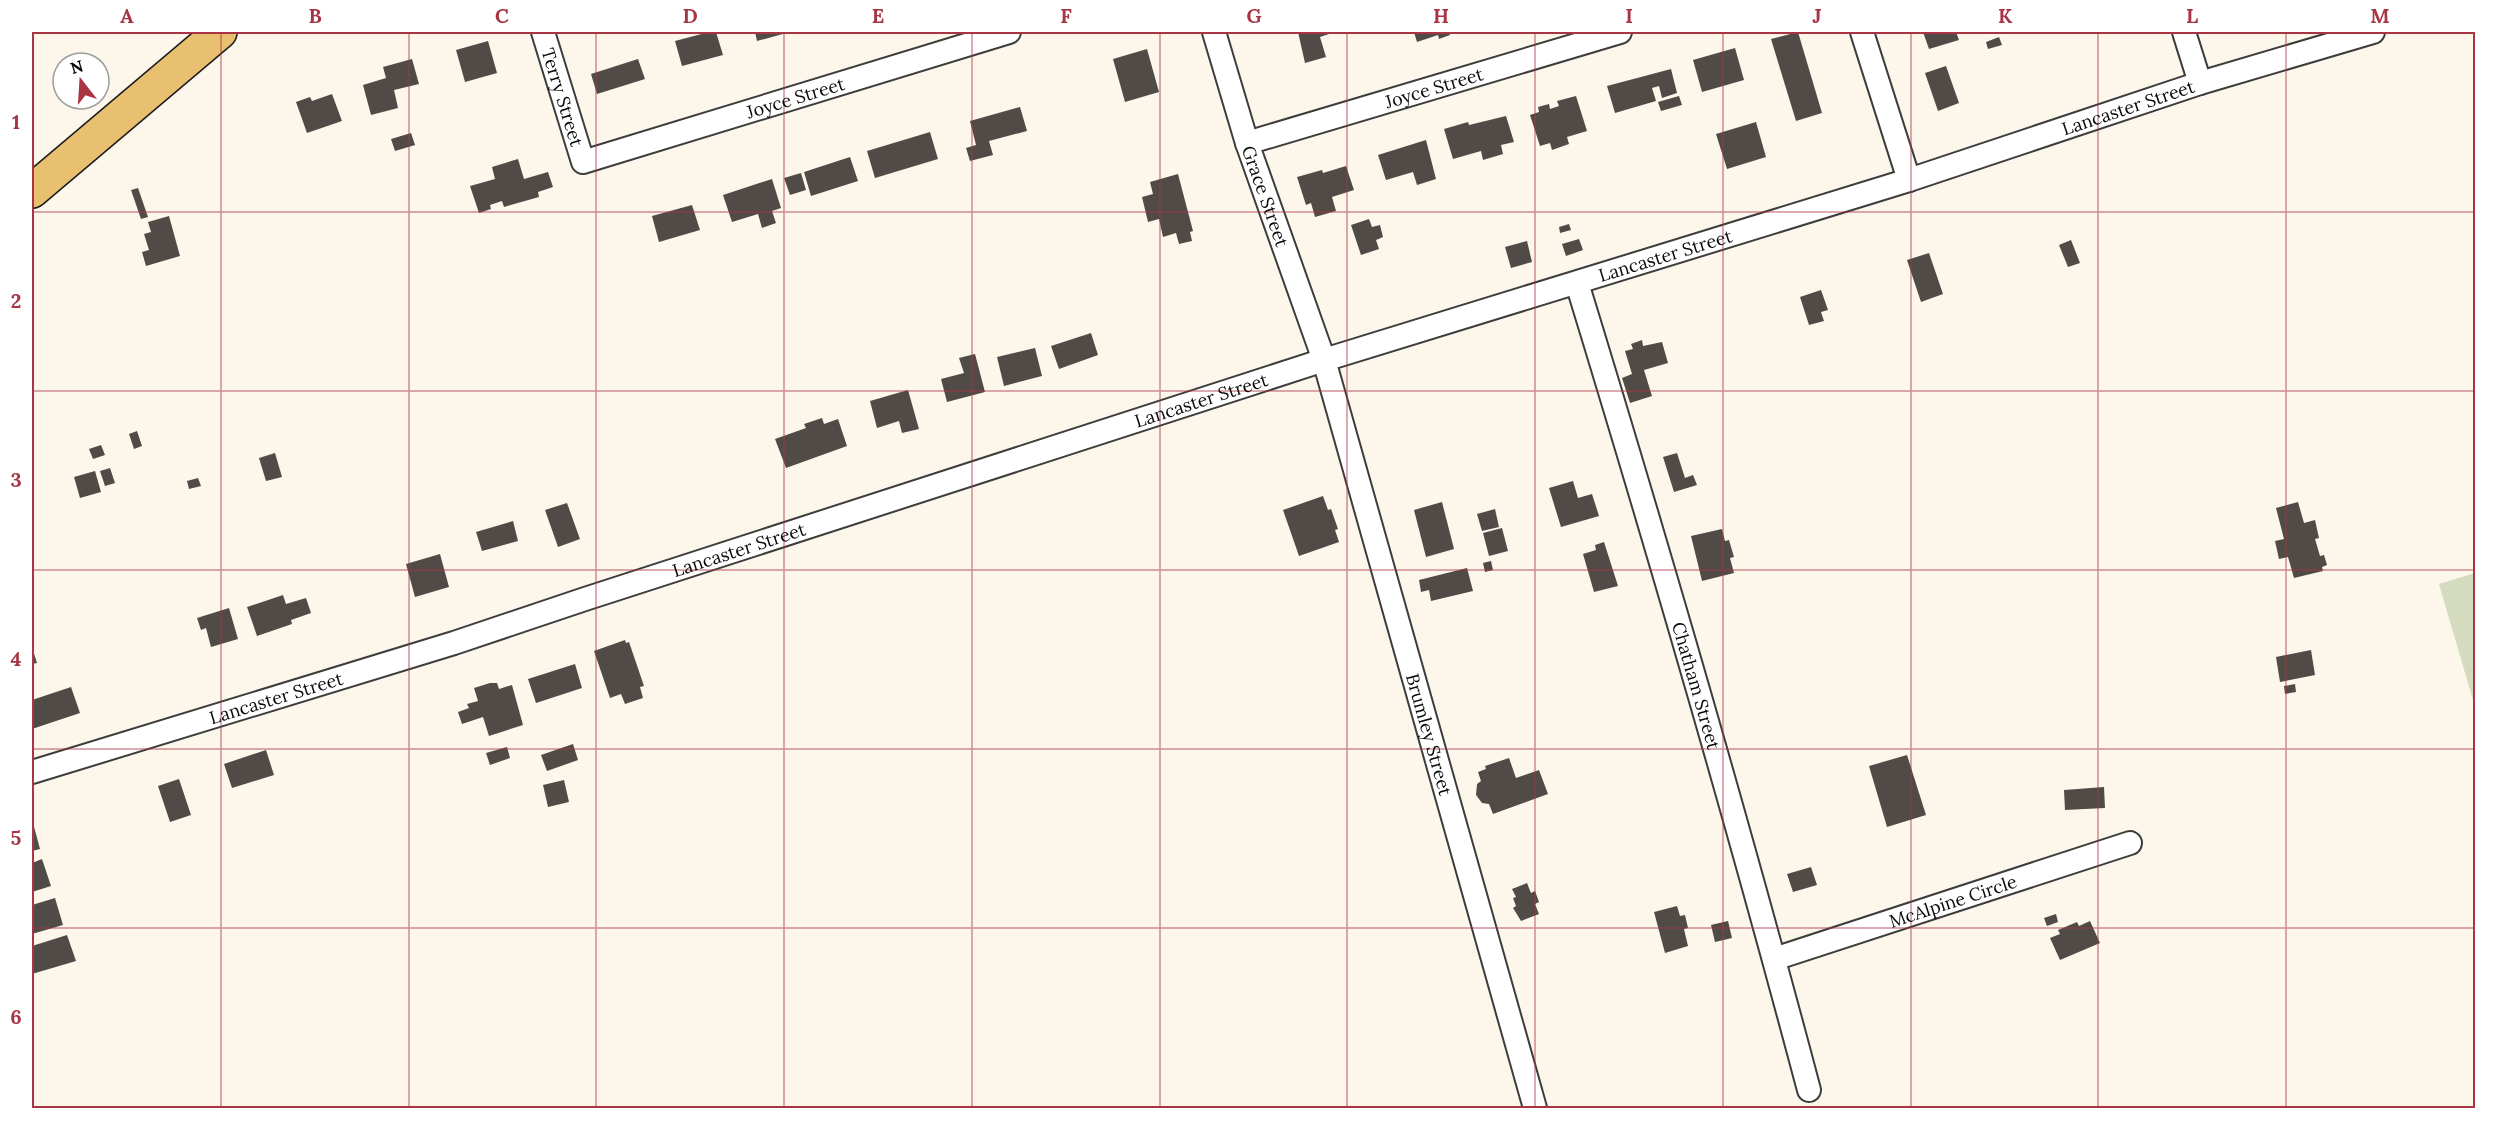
<svg xmlns="http://www.w3.org/2000/svg" width="2507" height="1140" viewBox="0 0 2507 1140" font-family="Lora,serif">
<style>
.cemetery{fill:#d4dbbf}
.building{fill:#514b48}
.lines{fill:none;stroke-linecap:round;stroke-linejoin:round}
.minor-casing{stroke:#3d3d3d;stroke-width:26}
.primary-casing{stroke:#1b1b1b;stroke-width:36}
.minor{stroke:#fff;stroke-width:22}
.primary{stroke:#e8c06f;stroke-width:33}
.grid{fill:none;stroke:#a83444;stroke-width:1.5;stroke-opacity:0.55}
.labels{text-anchor:middle;dominant-baseline:central;stroke-width:6;stroke-linejoin:round;paint-order:stroke}
.street-label{font-size:18px;fill:#0a0a0a;stroke:#fff}
.neatline{fill:none;stroke:#a83444;stroke-width:2}
.grid-label{font-size:20px;text-anchor:middle;font-weight:bold;fill:#a83444}
</style>
<rect width="100%" height="100%" fill="#fcf7ea"/>
<polygon class="cemetery" points="2475,573 2476,573 2475,707 2439,584"/>
<g class="building">
<polygon points="709,32 716,32 723,55 682,66 675,41"/>
<polygon points="755,32 790,32 757,41"/>
<polygon points="1298,32 1335,32 1320,37 1326,57 1305,63"/>
<polygon points="1414,32 1449,32 1450,35 1439,39 1438,35 1417,42"/>
<polygon points="1798,32 1822,113 1796,121 1771,39"/>
<polygon points="1923,32 1956,32 1959,40 1929,49"/>
<polygon points="1999,37 2002,45 1988,49 1986,42"/>
<polygon points="488,41 497,73 465,82 456,50"/>
<polygon points="1735,48 1744,80 1702,92 1693,60"/>
<polygon points="1147,49 1159,92 1125,102 1113,59"/>
<polygon points="412,59 419,84 394,90 398,108 371,115 363,85 386,78 383,67"/>
<polygon points="638,59 645,79 597,94 591,74"/>
<polygon points="1946,66 1959,103 1938,111 1925,73"/>
<polygon points="1671,69 1677,93 1662,98 1659,86 1652,88 1656,101 1615,113 1607,86"/>
<polygon points="332,94 342,121 307,133 296,102 310,97 312,101"/>
<polygon points="1576,96 1587,131 1567,137 1569,144 1552,150 1550,143 1540,146 1530,115 1539,112 1538,107 1549,104 1550,109 1559,106 1557,101"/>
<polygon points="1679,96 1682,105 1661,111 1658,102"/>
<polygon points="1020,107 1027,131 989,141 993,155 970,161 966,148 976,145 970,121"/>
<polygon points="1506,116 1514,142 1501,145 1503,154 1483,160 1481,151 1453,159 1444,129 1468,122 1469,125"/>
<polygon points="1756,122 1766,157 1727,169 1716,134"/>
<polygon points="930,132 938,159 875,178 867,151"/>
<polygon points="411,133 415,145 395,151 391,139"/>
<polygon points="1426,140 1436,179 1417,185 1413,172 1386,180 1378,155"/>
<polygon points="850,157 858,181 811,196 804,172"/>
<polygon points="518,159 524,179 548,172 553,187 538,192 539,197 504,207 502,201 490,205 491,209 479,213 470,186 495,179 492,167"/>
<polygon points="1346,166 1354,190 1332,197 1336,211 1315,217 1311,203 1306,205 1297,177 1322,170 1323,173"/>
<polygon points="801,173 806,190 790,195 784,178"/>
<polygon points="1178,174 1193,231 1190,232 1192,241 1179,244 1176,233 1163,237 1159,219 1148,222 1142,197 1153,194 1150,182"/>
<polygon points="772,179 781,208 772,211 776,223 762,228 758,214 732,222 723,195"/>
<polygon points="138,188 148,217 141,219 131,190"/>
<polygon points="692,205 700,230 659,242 652,216"/>
<polygon points="169,216 180,256 146,266 142,252 149,250 144,234 151,232 148,222"/>
<polygon points="1369,219 1372,227 1380,225 1383,237 1376,240 1379,249 1361,255 1351,225"/>
<polygon points="1569,224 1571,230 1560,233 1559,227"/>
<polygon points="1579,239 1583,250 1566,256 1562,244"/>
<polygon points="2071,240 2080,263 2068,267 2059,245"/>
<polygon points="1527,241 1532,262 1511,268 1505,247"/>
<polygon points="1929,253 1943,294 1921,302 1907,260"/>
<polygon points="1821,290 1828,310 1821,312 1824,321 1809,325 1800,297"/>
<polygon points="1091,333 1098,355 1059,369 1051,346"/>
<polygon points="1642,340 1643,346 1662,342 1668,363 1644,370 1652,396 1630,403 1622,378 1632,374 1625,351 1633,349 1631,344"/>
<polygon points="1035,348 1042,376 1004,386 997,357"/>
<polygon points="975,354 985,392 947,402 941,379 964,373 959,358"/>
<polygon points="908,390 919,429 902,433 899,421 877,428 870,401"/>
<polygon points="822,418 824,424 838,419 847,446 786,468 775,439 806,428 804,424"/>
<polygon points="137,431 142,446 134,449 129,434"/>
<polygon points="101,445 105,455 93,459 89,449"/>
<polygon points="275,453 282,477 266,481 259,458"/>
<polygon points="1677,453 1685,478 1693,475 1697,485 1674,492 1663,457"/>
<polygon points="110,468 115,483 105,486 100,471"/>
<polygon points="95,471 101,492 80,498 74,477"/>
<polygon points="198,478 201,486 189,489 187,481"/>
<polygon points="1573,481 1578,498 1592,494 1599,516 1561,527 1549,488"/>
<polygon points="1323,496 1328,510 1331,509 1338,529 1335,530 1339,542 1299,556 1283,510"/>
<polygon points="1442,502 1454,549 1426,557 1414,510"/>
<polygon points="2298,502 2304,523 2315,520 2319,538 2315,539 2320,556 2324,555 2327,565 2322,567 2323,571 2294,578 2288,557 2279,559 2275,541 2284,539 2276,508"/>
<polygon points="567,503 580,539 558,547 545,510"/>
<polygon points="1495,509 1499,527 1482,531 1477,514"/>
<polygon points="513,521 518,541 482,551 476,532"/>
<polygon points="1502,528 1508,551 1489,556 1483,533"/>
<polygon points="1722,529 1725,541 1729,540 1734,557 1730,558 1734,573 1702,581 1691,536"/>
<polygon points="1604,542 1618,586 1594,592 1583,554 1596,550 1595,545"/>
<polygon points="440,554 449,587 415,597 406,564"/>
<polygon points="1491,561 1493,570 1485,572 1483,563"/>
<polygon points="1467,568 1473,591 1431,601 1429,590 1421,592 1419,580"/>
<polygon points="283,595 286,604 306,598 311,613 291,620 292,624 257,636 247,607"/>
<polygon points="229,608 238,639 211,647 206,628 201,630 197,618"/>
<polygon points="625,640 626,643 629,642 644,686 640,687 643,698 625,704 621,694 610,698 594,651"/>
<polygon points="32,647 37,663 32,664"/>
<polygon points="2311,650 2315,675 2280,682 2276,657"/>
<polygon points="575,664 582,688 536,703 528,679"/>
<polygon points="490,683 497,683 499,689 512,685 523,725 489,736 483,717 462,724 458,712 469,708 467,704 478,701 474,688"/>
<polygon points="2295,684 2296,692 2285,694 2284,686"/>
<polygon points="71,687 80,713 32,729 32,700"/>
<polygon points="573,744 578,760 547,771 541,755"/>
<polygon points="507,747 510,758 490,765 486,753"/>
<polygon points="266,750 274,775 232,788 224,764"/>
<polygon points="1907,755 1926,815 1887,827 1869,766"/>
<polygon points="1509,758 1516,778 1539,770 1548,794 1493,814 1489,804 1482,803 1476,795 1477,784 1481,781 1478,772 1486,769 1485,766"/>
<polygon points="179,779 191,815 170,822 158,786"/>
<polygon points="564,780 569,802 548,807 543,785"/>
<polygon points="2104,787 2105,808 2065,810 2064,790"/>
<polygon points="33,823 40,849 32,851 32,824"/>
<polygon points="42,859 51,886 32,892 32,863"/>
<polygon points="1811,867 1817,885 1793,892 1787,874"/>
<polygon points="1527,883 1531,893 1535,891 1539,902 1535,904 1539,914 1521,921 1513,908 1516,906 1513,898 1516,897 1512,889"/>
<polygon points="55,898 63,925 32,934 32,905"/>
<polygon points="1677,906 1680,916 1685,915 1688,928 1684,929 1688,946 1665,953 1654,912"/>
<polygon points="2056,914 2058,922 2047,926 2044,918"/>
<polygon points="1728,921 1732,938 1715,942 1711,925"/>
<polygon points="2090,921 2100,943 2060,960 2050,938 2060,934 2058,930 2077,922 2079,926"/>
<polygon points="67,935 76,961 32,974 32,946"/>
</g>
<g class="lines">
<g class="minor-casing">
<g id="minor">
<path id="s1" d="M543 32 583 162 1009 32"/>
<path id="s2" d="M1214 32 1247 143 1324 360 1535 1108"/>
<polyline points="1862,32 1909,180"/>
<polyline points="2184,32 2200,83"/>
<path id="s3" d="M1247 143 1620 32"/>
<path id="s4" d="M1577 283C1659 551 1737 819 1809 1090"/>
<path id="s5" d="M32 772 454 643 585 599 1324 360 1909 180 2200 83 2373 32"/>
<path id="s6" d="M1774 959 2130 843"/>
</g>
</g>
<g class="primary-casing">
<polyline id="primary" points="32,191 220,32"/>
</g>
<use href="#minor" class="minor"/>
<use href="#primary" class="primary"/>
</g>
<path class="grid" d="M221 32V1108M409 32V1108M596 32V1108M784 32V1108M972 32V1108M1160 32V1108M1347 32V1108M1535 32V1108M1723 32V1108M1911 32V1108M2098 32V1108M2286 32V1108M32 212H2476M32 391H2476M32 570H2476M32 749H2476M32 928H2476"/>
<g class="labels">
<g class="street-label">
<text stroke="none"><textPath href="#s3" startOffset="195">Joyce Street</textPath></text>
<text stroke="none"><textPath href="#s1" startOffset="68">Terry Street</textPath></text>
<text stroke="none"><textPath href="#s1" startOffset="358">Joyce Street</textPath></text>
<text stroke="none"><textPath href="#s5" startOffset="2199">Lancaster Street</textPath></text>
<text stroke="none"><textPath href="#s2" startOffset="172">Grace Street</textPath></text>
<text stroke="none"><textPath href="#s5" startOffset="1713">Lancaster Street</textPath></text>
<text stroke="none"><textPath href="#s5" startOffset="1227">Lancaster Street</textPath></text>
<text stroke="none"><textPath href="#s5" startOffset="741">Lancaster Street</textPath></text>
<text stroke="none"><textPath href="#s4" startOffset="420">Chatham Street</textPath></text>
<text stroke="none"><textPath href="#s5" startOffset="255">Lancaster Street</textPath></text>
<text stroke="none"><textPath href="#s2" startOffset="735">Brumley Street</textPath></text>
<text stroke="none"><textPath href="#s6" startOffset="188">McAlpine Circle</textPath></text>
</g>
</g>
<rect width="2507" height="1140" fill="none" stroke="#ffffff" stroke-width="66"/>
<g transform="translate(81 81) rotate(343)"><circle r="28" fill="#ffffff" stroke="#9d9d9d" stroke-width="1.5"/>
<path d="M0-4.5L10 22L0 15L-10 22Z" fill="#a83444"/>
<text y="-9" font-size="16" font-weight="bold" text-anchor="middle" fill="#0a0a0a">N</text>
</g>
<rect x="33" y="33" width="2441" height="1074" class="neatline"/>
<g class="grid-label">
<text x="127" y="23">A</text>
<text x="315" y="23">B</text>
<text x="502" y="23">C</text>
<text x="690" y="23">D</text>
<text x="878" y="23">E</text>
<text x="1066" y="23">F</text>
<text x="1254" y="23">G</text>
<text x="1441" y="23">H</text>
<text x="1629" y="23">I</text>
<text x="1817" y="23">J</text>
<text x="2005" y="23">K</text>
<text x="2192" y="23">L</text>
<text x="2380" y="23">M</text>
<text x="16" y="129">1</text>
<text x="16" y="308">2</text>
<text x="16" y="487">3</text>
<text x="16" y="666">4</text>
<text x="16" y="845">5</text>
<text x="16" y="1024">6</text>
</g>
</svg>
